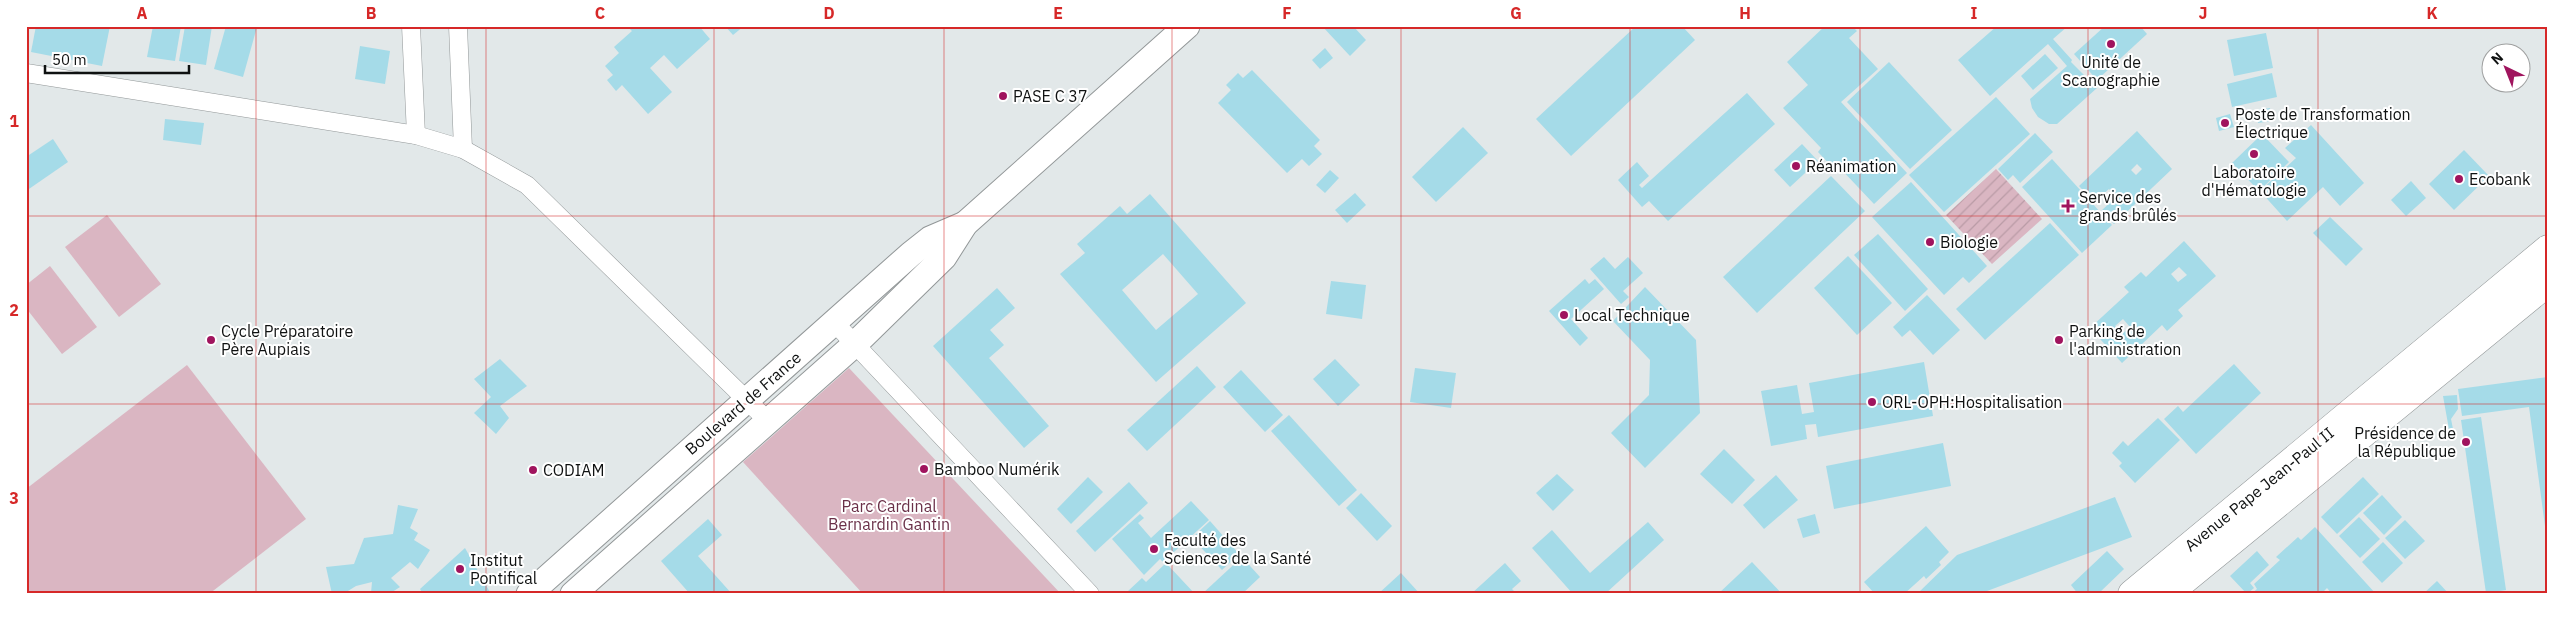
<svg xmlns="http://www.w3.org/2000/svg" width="2574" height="620" viewBox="0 0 2574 620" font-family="'IBM Plex Sans',sans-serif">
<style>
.park{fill:#dab6c2}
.garden{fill:url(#garden-furrows)}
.building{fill:#a5dbe8;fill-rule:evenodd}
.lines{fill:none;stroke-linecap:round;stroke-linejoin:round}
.street-casing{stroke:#929798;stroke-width:19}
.secondary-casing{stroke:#929798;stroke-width:27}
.primary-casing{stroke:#929798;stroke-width:29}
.street{stroke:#fff;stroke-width:18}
.secondary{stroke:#fff;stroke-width:25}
.primary{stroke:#fff;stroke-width:28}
.grid{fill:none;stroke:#d62828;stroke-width:1;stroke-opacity:0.55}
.poi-dot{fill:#a0145e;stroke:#fff;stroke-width:2}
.labels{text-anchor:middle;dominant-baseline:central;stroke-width:4;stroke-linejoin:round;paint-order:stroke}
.poi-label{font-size:16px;fill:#0f1111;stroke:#fff;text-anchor:start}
.street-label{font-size:16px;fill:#0f1111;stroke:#fff}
.park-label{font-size:16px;fill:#6a3048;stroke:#fff}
.neatline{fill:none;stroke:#d62828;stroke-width:2}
.grid-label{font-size:16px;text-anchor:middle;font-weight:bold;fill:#d62828}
</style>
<defs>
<pattern id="garden-furrows" width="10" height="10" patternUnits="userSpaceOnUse" patternTransform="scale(1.25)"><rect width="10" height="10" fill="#dab6c2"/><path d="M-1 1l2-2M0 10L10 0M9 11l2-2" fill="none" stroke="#ba9ba6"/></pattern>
</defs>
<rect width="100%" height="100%" fill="#e2e8e9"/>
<g class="park">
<polygon points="107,215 161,284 119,317 65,247"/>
<polygon points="50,266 97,327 62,354 26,308 26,285"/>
<polygon points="187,365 306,519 209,594 26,594 26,489"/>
<polygon points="849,368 1061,594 863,594 743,462"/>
</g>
<polygon class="garden" points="1996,169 2042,219 1992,264 1946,215"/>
<g class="building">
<polygon points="36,26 110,26 102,66 31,52"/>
<polygon points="153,26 181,26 175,61 147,57"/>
<polygon points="185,26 212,26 206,65 179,61"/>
<polygon points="226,26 257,27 243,77 214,69"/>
<polygon points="631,26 699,26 710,39 677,69 664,55 650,68 672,92 648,114 622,85 616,91 607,80 613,75 605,66 619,53 614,47 632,31 629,28"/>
<polygon points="725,26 744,26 733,35"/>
<polygon points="1322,26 1353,26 1366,40 1350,56"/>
<polygon points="1636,26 1682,26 1695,40 1571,156 1536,119"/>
<polygon points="1825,26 1852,26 1857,31 1849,38 1878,69 1841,102 1907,173 1874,204 1839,167 1836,171 1818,152 1821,148 1783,108 1808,85 1787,62"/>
<polygon points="1997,26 2068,26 2053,39 2072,60 2071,62 2097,88 2057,124 2049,124 2038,117 2032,108 2030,99 2067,66 2048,44 1990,96 1958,60"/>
<polygon points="2105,26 2140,26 2147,34 2097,80 2074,54"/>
<polygon points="2266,33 2273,68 2234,76 2227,40"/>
<polygon points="360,46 390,51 385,84 355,79"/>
<polygon points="1325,48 1333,58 1320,69 1312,60"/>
<polygon points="2045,54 2058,68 2033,90 2021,76"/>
<polygon points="1889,62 1952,130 1910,169 1847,102"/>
<polygon points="1252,70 1320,140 1314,146 1322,154 1309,166 1302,159 1287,173 1218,103 1231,90 1226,85 1238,73 1243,78"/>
<polygon points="2272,73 2277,97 2232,107 2227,84"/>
<polygon points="1747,93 1775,124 1668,221 1649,201 1642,207 1618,180 1637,162 1649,176 1639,185 1642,188"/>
<polygon points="1996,97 2030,134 1944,212 1909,175"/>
<polygon points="2270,108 2272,121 2258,123 2257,110"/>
<polygon points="2230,114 2234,127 2219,131 2216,118"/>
<polygon points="165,119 204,123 201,145 163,140"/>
<polygon points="2311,125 2364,183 2340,206 2323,187 2287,221 2260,191 2296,158 2285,148"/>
<polygon points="1463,127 1488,153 1436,202 1412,177"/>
<path d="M2137 131 2172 169 2114 224 2101 211 2116 197 2109 189 2094 202 2079 186ZM2137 164 2142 169 2136 175 2131 170Z"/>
<polygon points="2035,133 2053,152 2020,183 2013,175 2008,180 1998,169"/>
<polygon points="2262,134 2289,162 2259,191 2232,163"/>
<polygon points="53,139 68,162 26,191 26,157"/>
<polygon points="1802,144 1818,161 1790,187 1774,170"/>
<polygon points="2464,150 2489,176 2454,210 2429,184"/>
<polygon points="2052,159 2112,225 2082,253 2022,187"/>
<polygon points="1330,170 1339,178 1325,193 1316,185"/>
<polygon points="1831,176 1865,211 1757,313 1723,277"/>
<polygon points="2411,181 2426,198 2406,216 2391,200"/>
<polygon points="1911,182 1987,266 1969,283 1963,277 1944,295 1872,217"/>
<polygon points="1355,193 1366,205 1347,223 1335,210"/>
<path d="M1150 194 1246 303 1156 382 1060 274 1085 253 1077 244 1120 206 1127 214ZM1163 254 1198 294 1156 330 1122 290Z"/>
<polygon points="2330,217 2363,249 2346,266 2313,233"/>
<polygon points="2050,223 2079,255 1985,340 1956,309"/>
<polygon points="1878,234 1928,289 1905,311 1854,255"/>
<path d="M2184 241 2216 276 2178 310 2183 316 2167 331 2162 325 2122 363 2090 328 2129 292 2124 287 2141 272 2146 277ZM2179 267 2187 275 2178 282 2171 274ZM2123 319 2130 327 2122 334 2115 326Z"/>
<polygon points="1848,256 1892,303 1857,335 1814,288"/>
<polygon points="1604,257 1615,269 1628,257 1643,273 1623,291 1629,297 1621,304 1590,269"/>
<polygon points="1585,279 1589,284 1595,279 1604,289 1571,319 1588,338 1580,346 1549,311"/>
<polygon points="1331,281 1366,285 1362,319 1326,314"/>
<polygon points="1645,287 1696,340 1700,413 1645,468 1611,433 1649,395 1650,360 1613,321"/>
<polygon points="997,288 1015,308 990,330 1004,345 989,358 1049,426 1024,448 933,346"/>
<polygon points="1927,295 1960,330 1933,355 1910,330 1902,337 1893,327"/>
<polygon points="500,359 527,386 500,406 509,418 496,434 474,413 491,397 474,379"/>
<polygon points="1335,359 1360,385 1338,406 1313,379"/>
<polygon points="1924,362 1933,416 1818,437 1816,424 1805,425 1807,439 1771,446 1761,391 1797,385 1802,414 1814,412 1809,383"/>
<polygon points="2234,364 2261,393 2196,454 2164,419 2178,406 2183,412"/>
<polygon points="1197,366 1216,387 1147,451 1127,430"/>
<polygon points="1415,368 1456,373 1451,408 1410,402"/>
<polygon points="1241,370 1283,415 1265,432 1223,387"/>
<polygon points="2548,377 2548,541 2547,541 2529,407 2462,416 2458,389"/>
<polygon points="2457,395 2458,409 2451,419 2454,434 2450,435 2443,396"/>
<polygon points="1289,415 1357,490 1339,506 1271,431"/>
<polygon points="2481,417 2506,590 2486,593 2461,420"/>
<polygon points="2158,418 2180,440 2135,483 2119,466 2122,463 2112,453 2123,441 2128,446"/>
<polygon points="1943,443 1951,486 1834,509 1826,466"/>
<polygon points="1724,449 1755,480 1732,504 1700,474"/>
<polygon points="1557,474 1574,490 1553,511 1536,493"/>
<polygon points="1776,475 1798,500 1764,529 1743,505"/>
<polygon points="1088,477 1103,492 1071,524 1057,509"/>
<polygon points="2363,477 2379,494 2337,534 2321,517"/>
<polygon points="1129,482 1148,503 1095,552 1076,531"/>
<polygon points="1361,493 1392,526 1377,541 1346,508"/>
<polygon points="2382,495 2402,517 2384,535 2363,513"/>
<polygon points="2115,497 2132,537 1979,594 1917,594 1957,555"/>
<polygon points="1191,501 1209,520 1163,562 1160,559 1144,575 1112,539 1140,514 1144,518 1138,523 1151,538"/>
<polygon points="398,505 418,509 410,528 418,533 414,540 430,550 418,569 410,562 391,578 400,587 389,594 371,593 372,582 356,586 343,594 332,594 326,567 354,564 364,538 393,534"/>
<polygon points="1815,514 1820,533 1803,538 1797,519"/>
<polygon points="2359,517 2380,539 2360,558 2339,536"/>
<polygon points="708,519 722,535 698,556 732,594 690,594 661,561"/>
<polygon points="2405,520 2425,541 2405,559 2385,538"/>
<polygon points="1210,521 1239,554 1222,570 1192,538"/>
<polygon points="1648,522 1664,540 1605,594 1573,594 1532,548 1552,530 1590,573"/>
<polygon points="1926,526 1949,552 1939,562 1941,565 1926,579 1924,576 1904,594 1875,594 1864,582"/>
<polygon points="2315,527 2376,594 2332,594 2327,588 2321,594 2251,594 2257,589 2254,584 2280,560 2276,557 2298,537 2301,540"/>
<polygon points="2383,542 2403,563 2382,583 2362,562"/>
<polygon points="465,548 491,594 423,594 420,589"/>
<polygon points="2107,551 2124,569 2098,594 2078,594 2071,585"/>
<polygon points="2257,551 2269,565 2250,583 2254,588 2247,594 2230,576"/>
<polygon points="1242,557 1260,577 1242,594 1202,594"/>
<polygon points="1752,562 1782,594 1718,594"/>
<polygon points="1166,563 1195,594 1131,594 1128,591 1142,578 1146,582"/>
<polygon points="1505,563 1521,581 1512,589 1517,594 1471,594"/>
<polygon points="1401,573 1420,594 1378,594"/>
<polygon points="2437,581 2449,594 2423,594"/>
</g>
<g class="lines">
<g class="street-casing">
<g id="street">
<polyline points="411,26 416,135"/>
<polyline points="458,26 463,149"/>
<polyline points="26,73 416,135 463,149 527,185 767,420"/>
<polyline points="834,322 1090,594"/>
</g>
</g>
<g class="secondary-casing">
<g id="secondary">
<polyline points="529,594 911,254 930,239 965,224"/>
<polyline points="573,594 855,344 944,257 965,224 1187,26"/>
</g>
</g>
<g class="primary-casing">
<g id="primary">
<polyline points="2132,594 2548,249"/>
<polyline points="2167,594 2548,282"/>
</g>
</g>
<use href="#street" class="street"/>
<use href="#secondary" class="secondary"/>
<use href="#primary" class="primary"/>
</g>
<path class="grid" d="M256 26V594M486 26V594M714 26V594M944 26V594M1172 26V594M1401 26V594M1630 26V594M1860 26V594M2088 26V594M2318 26V594M26 216H2548M26 404H2548"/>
<g class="poi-dot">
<circle cx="2111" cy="44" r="5"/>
<circle cx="1003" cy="96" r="5"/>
<circle cx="2225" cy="123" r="5"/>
<circle cx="2254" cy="154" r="5"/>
<circle cx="1796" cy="166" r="5"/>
<circle cx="2459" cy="179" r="5"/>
<path d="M2065.5 198.5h5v5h5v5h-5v5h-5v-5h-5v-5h5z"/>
<circle cx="1930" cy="242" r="5"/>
<circle cx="1564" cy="315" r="5"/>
<circle cx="211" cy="340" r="5"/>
<circle cx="2059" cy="340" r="5"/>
<circle cx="1872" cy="402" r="5"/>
<circle cx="2466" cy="442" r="5"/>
<circle cx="924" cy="469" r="5"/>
<circle cx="533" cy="470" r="5"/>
<circle cx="1154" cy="549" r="5"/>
<circle cx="460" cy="569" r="5"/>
</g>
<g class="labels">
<g class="poi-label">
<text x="2111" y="62" text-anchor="middle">Unité de<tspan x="2111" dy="18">Scanographie</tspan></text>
<text x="1013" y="96">PASE C 37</text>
<text x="2235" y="114">Poste de Transformation<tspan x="2235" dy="18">Électrique</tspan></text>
<text x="1806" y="166">Réanimation</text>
<text x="2254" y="172" text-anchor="middle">Laboratoire<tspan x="2254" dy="18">d'Hématologie</tspan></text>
<text x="2469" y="179">Ecobank</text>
<text x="2079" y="197">Service des<tspan x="2079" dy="18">grands brûlés</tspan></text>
<text x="1940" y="242">Biologie</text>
<text x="1574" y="315">Local Technique</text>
<text x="221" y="331">Cycle Préparatoire<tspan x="221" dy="18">Père Aupiais</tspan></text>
<text x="2069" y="331">Parking de<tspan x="2069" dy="18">l'administration</tspan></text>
<text x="1882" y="402">ORL-OPH:Hospitalisation</text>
<text x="2456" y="433" text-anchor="end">Présidence de<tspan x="2456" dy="18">la République</tspan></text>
<text x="934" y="469">Bamboo Numérik</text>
<text x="543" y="470">CODIAM</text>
<text x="1164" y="540">Faculté des<tspan x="1164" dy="18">Sciences de la Santé</tspan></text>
<text x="470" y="560">Institut<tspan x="470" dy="18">Pontifical</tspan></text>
</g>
<g class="street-label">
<text transform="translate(743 403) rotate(-41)">Boulevard de France</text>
<text transform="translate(2259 489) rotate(-39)">Avenue Pape Jean-Paul II</text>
</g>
<g class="park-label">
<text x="889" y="506">Parc Cardinal<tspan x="889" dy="18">Bernardin Gantin</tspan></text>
</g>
</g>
<rect width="2574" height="620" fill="none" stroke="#ffffff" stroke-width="55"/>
<g transform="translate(2506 68) rotate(317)"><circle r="24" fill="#ffffff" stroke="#9fa0a0"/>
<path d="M0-4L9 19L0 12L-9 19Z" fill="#a0145e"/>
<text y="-8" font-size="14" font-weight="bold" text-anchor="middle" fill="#0f1111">N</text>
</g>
<path d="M45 65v8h144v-8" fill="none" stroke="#0f1111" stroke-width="2.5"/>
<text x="52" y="65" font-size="15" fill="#0f1111" stroke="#ffffff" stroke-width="4" paint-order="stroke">50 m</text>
<rect x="28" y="28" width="2518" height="564" class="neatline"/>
<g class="grid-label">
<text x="142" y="19">A</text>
<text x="371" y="19">B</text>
<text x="600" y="19">C</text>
<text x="829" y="19">D</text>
<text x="1058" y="19">E</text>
<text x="1287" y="19">F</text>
<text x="1516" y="19">G</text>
<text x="1745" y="19">H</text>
<text x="1974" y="19">I</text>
<text x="2203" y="19">J</text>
<text x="2432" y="19">K</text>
<text x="14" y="127">1</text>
<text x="14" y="316">2</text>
<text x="14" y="504">3</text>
</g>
</svg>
